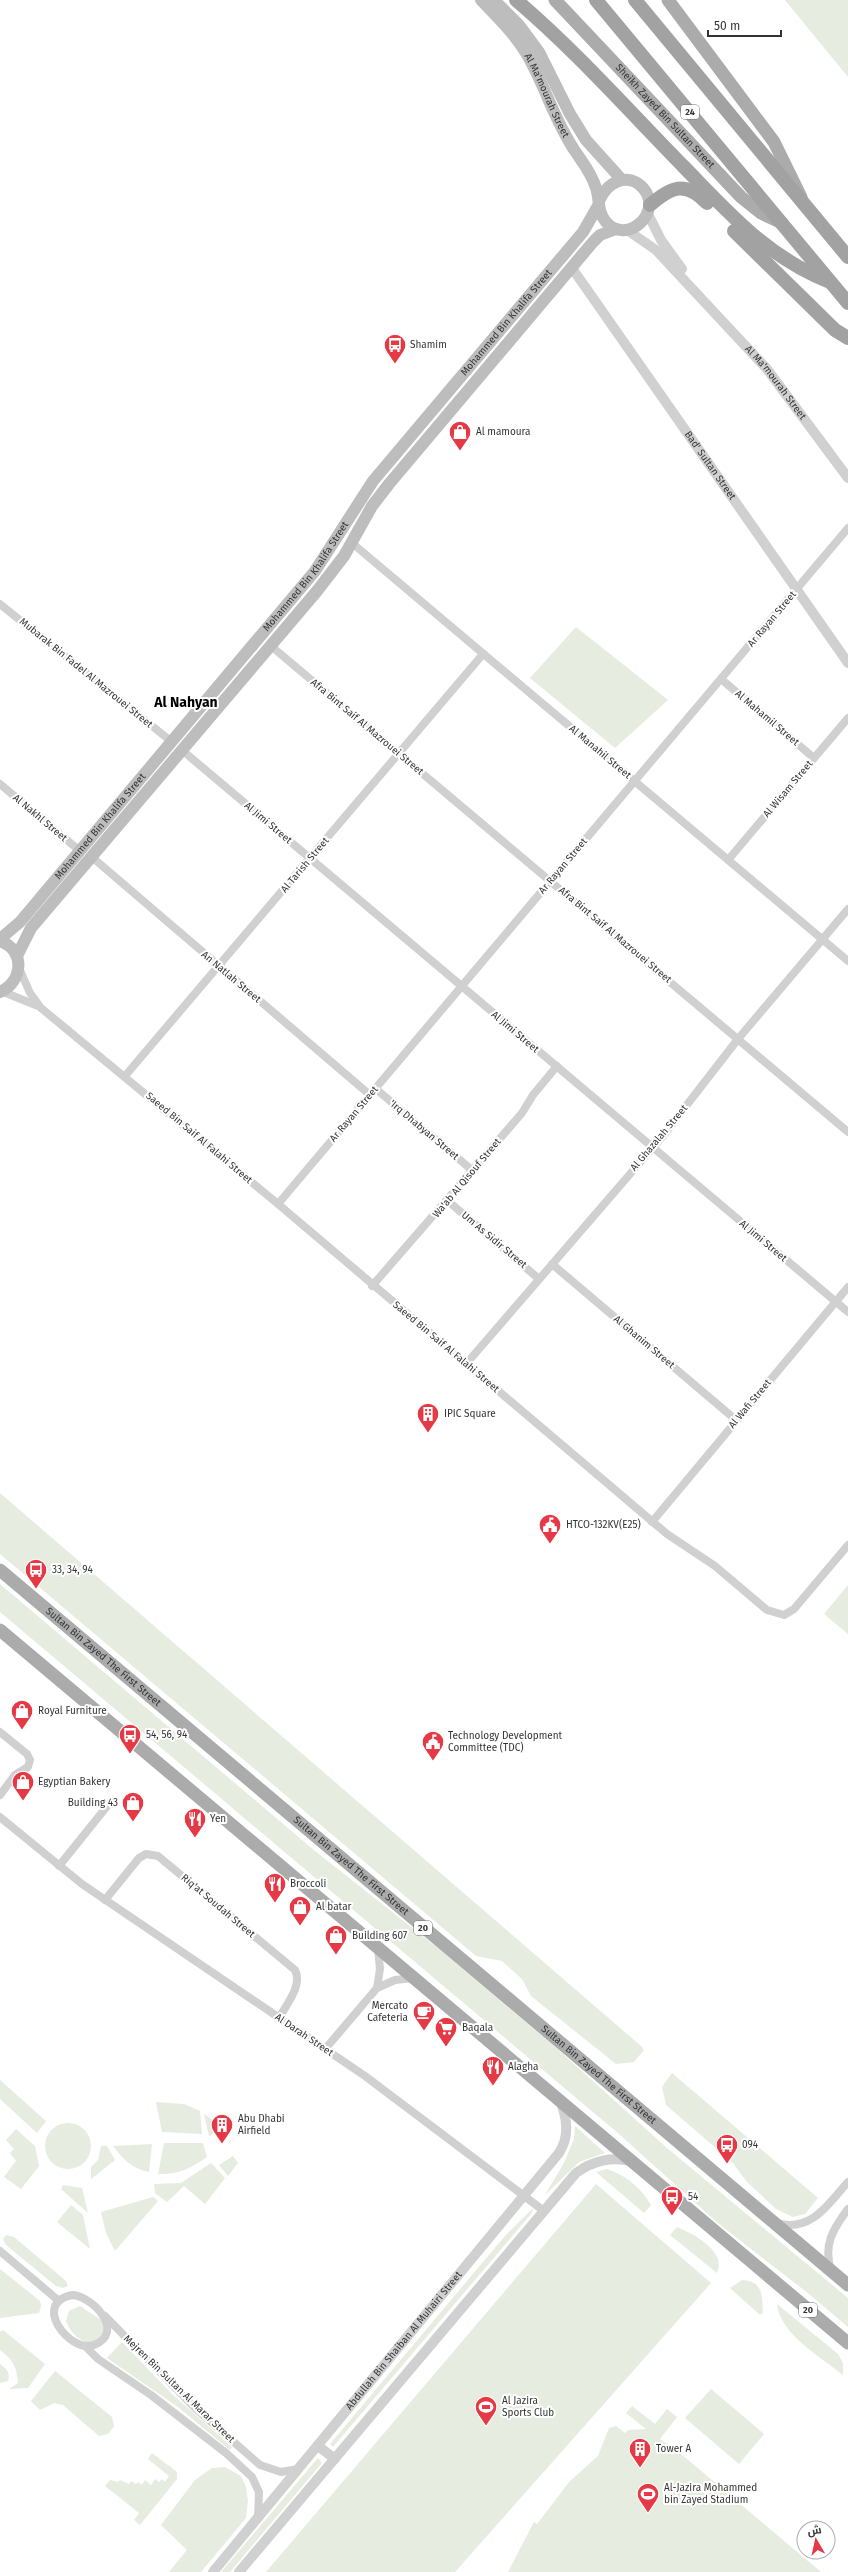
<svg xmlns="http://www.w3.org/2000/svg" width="848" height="2572" viewBox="0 0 848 2572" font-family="'Fira Sans',Cairo,sans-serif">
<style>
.green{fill:#e6ecdf}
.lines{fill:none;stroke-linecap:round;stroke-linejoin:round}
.minor{stroke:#d0d0d0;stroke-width:8}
.tertiary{stroke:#d0d0d0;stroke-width:10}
.secondary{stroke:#bdbdbd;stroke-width:12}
.primary{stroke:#ababab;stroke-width:13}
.trunk{stroke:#a2a2a2;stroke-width:14}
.labels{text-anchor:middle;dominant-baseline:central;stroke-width:4;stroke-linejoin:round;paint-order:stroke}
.shield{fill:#fff;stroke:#707070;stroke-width:1}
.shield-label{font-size:9px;font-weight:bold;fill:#333}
.street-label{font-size:10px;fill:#333;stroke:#fff}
.poi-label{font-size:10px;fill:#333;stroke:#fff;text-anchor:start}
.district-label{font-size:14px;font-weight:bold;fill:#000;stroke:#fff}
</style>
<rect width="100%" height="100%" fill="#fff"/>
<g class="green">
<polygon points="785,0 848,0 848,77"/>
<polygon points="576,627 668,700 615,748 530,678"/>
<polygon points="0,1493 641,2046 644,2050 634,2062 616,2064 531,1996 522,1979 502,1961 476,1956 0,1554"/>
<polygon points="0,1584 315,1851 439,1949 555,2047 667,2148 848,2298 848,2327 809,2294 719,2224 619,2134 0,1612"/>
<polygon points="848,1585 848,1634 824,1614"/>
<polygon points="672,2073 818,2198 805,2214 793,2217 776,2209 747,2182 732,2162 666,2105 662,2087"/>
<polygon points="0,2080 46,2121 37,2133 0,2099"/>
<polygon points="156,2102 184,2104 200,2111 202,2134 162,2132"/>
<polygon points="204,2114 223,2127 209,2136"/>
<circle cx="68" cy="2146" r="23"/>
<polygon points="575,2126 605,2153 579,2162 545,2195 564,2163 574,2139"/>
<polygon points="16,2129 35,2146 39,2166 21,2189 4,2177 16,2161 10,2153 14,2149 6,2140"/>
<path d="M164 2143H203L207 2157C191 2168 178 2175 158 2174Z"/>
<path d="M152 2144 149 2172C131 2168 124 2160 113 2146Z"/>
<polygon points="101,2146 107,2146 115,2160 91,2179 91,2167 98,2160"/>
<polygon points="233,2156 238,2163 228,2176 219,2165"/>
<polygon points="211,2163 225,2178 205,2204 184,2186 167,2202 155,2193 154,2184 181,2183"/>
<path d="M607 2169C627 2176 640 2187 651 2205L644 2213 596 2172Z"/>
<polygon points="596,2184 711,2283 455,2572 266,2572"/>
<polygon points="63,2185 82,2188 88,2213 61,2189"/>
<polygon points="153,2197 158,2201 115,2251 106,2233 101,2212"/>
<polygon points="71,2205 83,2215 90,2249 57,2222"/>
<polygon points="534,2207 531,2214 333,2447 330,2444 504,2237"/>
<path d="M677 2227C693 2234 727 2251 717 2273L670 2235Z"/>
<polygon points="6,2235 14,2237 66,2281 68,2286 63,2288 56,2286 6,2245 3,2239"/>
<polygon points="0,2269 40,2301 41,2306 39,2313 0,2318"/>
<path d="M742 2280C763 2281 762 2295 763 2313L760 2315 730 2288Z"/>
<path d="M777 2304 838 2354 843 2363V2375C822 2358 779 2333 777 2304Z"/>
<path d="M80 2306 101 2320 105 2330 94 2344C80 2342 71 2334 66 2321L69 2311Z"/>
<path d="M3 2330 45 2364 28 2388 9 2389 18 2383C17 2368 13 2359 0 2350V2332Z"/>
<polygon points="122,2342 172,2394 232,2447 230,2450 178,2407 107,2358"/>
<path d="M0 2364C6 2369 11 2372 8 2381L0 2383Z"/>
<polygon points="55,2371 112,2417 114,2426 108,2434 99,2436 63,2405 54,2403 40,2410 31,2401"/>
<polygon points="711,2389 764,2434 739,2464 685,2418"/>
<polygon points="632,2406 655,2424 667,2409 677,2417 660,2439 681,2454 821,2572 508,2572 534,2522 537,2524 570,2481 598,2456 609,2428 616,2426 625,2433 628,2430 646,2429 626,2413"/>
<polygon points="152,2453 177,2472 177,2479 140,2525 134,2520 139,2513 105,2486 110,2480 118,2482 120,2480 129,2484 131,2481 136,2484 138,2482 142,2485 145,2480 151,2485 155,2479 159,2482 162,2479 165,2482 169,2476 148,2459"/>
<polygon points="318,2458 322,2463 230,2572 221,2572"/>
<polygon points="225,2467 241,2476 246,2487 248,2501 246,2518 201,2572 169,2572 187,2550 161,2525 195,2480 212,2468"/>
</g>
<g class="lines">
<g class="minor">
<polyline points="352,543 848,961"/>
<polyline points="0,604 172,742"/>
<polyline points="271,646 848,1132"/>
<polyline points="721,679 814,758"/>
<polyline points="183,751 848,1312"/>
<polyline points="0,784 80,851"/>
<polyline points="93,858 370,1095"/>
<polyline points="728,860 848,718"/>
<polyline points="19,968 30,993 41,1008 278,1204 667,1534 715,1566 767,1610 784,1615 794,1609 848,1545"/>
<polyline points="1,991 38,1006"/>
<polyline points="125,1076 483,654"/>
<polyline points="376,1089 473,1171"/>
<polyline points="448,1201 539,1279"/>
<polyline points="278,1204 848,528"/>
<polyline points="552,1264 736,1420"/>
<polyline points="372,1286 522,1113 533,1095 557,1066"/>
<polyline points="466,1364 662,1137 738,1039 848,909"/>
<polyline points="652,1522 848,1287"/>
<polyline points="0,1732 27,1754 30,1760 28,1767 15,1775 0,1795"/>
<polyline points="0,1817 82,1884 365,2076 544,2211"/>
<polyline points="59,1866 108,1805"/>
<path d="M105 1900 139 1858 146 1854 158 1856 295 1970C303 1985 286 2005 279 2018"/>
<polyline points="377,1988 380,1969 378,1949"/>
<polyline points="326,2048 377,1988 395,1980 413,1978"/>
<path d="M777 2223C811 2233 828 2204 848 2182"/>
<polyline points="0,2251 59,2301"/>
<path d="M831 2270C823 2245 833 2229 848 2209"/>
<path d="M73 2295C93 2297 126 2332 94 2345 70 2354 30 2302 73 2295Z"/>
<polyline points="105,2316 194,2407 260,2465 281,2472 299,2469"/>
<polyline points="85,2346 98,2359 151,2395 226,2453 252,2477 259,2492 258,2518"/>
</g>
<g class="tertiary">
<polyline points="648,214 661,240 682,269"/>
<path id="s1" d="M627 230 656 250 767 369 848 478"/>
<path id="s2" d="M572 268 848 663"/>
<polyline points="318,2446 335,2459"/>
<path id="s3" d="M213 2572 559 2153C570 2136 567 2118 560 2100"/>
<path d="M239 2572 576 2173C594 2160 611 2157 632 2161"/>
</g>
<g class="secondary">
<path id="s4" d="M481 0C497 17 514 33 526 53 545 85 554 120 575 151 583 163 592 174 596 188 600 199 597 212 606 222 627 246 664 212 643 188 628 171 607 183 600 199"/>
<polyline points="494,0 519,25 539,52 570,114 586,140 622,180"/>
<path id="s5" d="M0 939 20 922 315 571 373 481 583 232 599 204"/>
<path d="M0 941C26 950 23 982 0 992"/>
<polyline points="17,956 31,928 317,591 344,556 372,506 389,484 593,242 600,235 616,229"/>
</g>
<g class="primary">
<path id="s6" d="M555 0 741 197 761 213 782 223"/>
<polyline points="668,0 774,142 801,197"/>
<path id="s7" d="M0 1570 848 2285"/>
<polyline points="0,1630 848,2343"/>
</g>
<g class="trunk">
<path d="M516 0C576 51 629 111 684 167 730 214 767 257 830 282"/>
<polyline points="596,0 848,303"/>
<polyline points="635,0 848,257"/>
<path d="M650 205C671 187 685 180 707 203"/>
<polyline points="734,231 835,330 848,338"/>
</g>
</g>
<defs>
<g id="bus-pin" transform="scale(1.15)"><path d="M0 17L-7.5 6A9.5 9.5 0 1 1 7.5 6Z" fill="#e63946" stroke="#fff"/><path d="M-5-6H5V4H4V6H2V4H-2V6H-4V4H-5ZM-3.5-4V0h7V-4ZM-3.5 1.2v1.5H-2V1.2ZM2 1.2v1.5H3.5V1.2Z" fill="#fff"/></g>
<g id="shop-pin" transform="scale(1.15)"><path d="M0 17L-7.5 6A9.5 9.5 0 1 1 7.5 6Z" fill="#e63946" stroke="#fff"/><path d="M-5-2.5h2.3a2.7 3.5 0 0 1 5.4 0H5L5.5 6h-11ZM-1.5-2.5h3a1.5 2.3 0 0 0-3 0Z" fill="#fff"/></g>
<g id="building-pin" transform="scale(1.15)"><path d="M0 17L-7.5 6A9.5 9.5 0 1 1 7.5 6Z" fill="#e63946" stroke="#fff"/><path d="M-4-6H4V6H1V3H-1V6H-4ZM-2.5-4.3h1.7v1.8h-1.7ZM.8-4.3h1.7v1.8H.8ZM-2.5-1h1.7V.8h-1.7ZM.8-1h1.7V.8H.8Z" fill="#fff"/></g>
<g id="civic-pin" transform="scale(1.15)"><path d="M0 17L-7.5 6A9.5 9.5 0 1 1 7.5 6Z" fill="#e63946" stroke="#fff"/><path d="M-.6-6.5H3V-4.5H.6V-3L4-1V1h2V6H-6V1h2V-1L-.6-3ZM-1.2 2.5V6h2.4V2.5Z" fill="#fff"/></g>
<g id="restaurant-pin" transform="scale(1.15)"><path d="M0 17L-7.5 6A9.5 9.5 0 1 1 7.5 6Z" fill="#e63946" stroke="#fff"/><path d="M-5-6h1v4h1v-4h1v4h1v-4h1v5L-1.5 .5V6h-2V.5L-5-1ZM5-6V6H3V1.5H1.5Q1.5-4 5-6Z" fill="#fff"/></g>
<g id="cafe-pin" transform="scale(1.15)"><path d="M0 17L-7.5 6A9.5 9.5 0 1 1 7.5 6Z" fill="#e63946" stroke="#fff"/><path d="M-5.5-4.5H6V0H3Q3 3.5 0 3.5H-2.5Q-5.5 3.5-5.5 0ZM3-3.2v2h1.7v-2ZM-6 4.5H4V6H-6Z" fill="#fff"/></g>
<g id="supermarket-pin" transform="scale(1.15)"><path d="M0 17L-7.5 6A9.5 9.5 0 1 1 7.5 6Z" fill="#e63946" stroke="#fff"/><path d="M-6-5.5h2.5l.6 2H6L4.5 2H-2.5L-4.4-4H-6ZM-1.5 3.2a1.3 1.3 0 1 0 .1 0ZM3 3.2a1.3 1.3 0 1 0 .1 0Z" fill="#fff"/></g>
<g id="stadium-pin" transform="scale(1.15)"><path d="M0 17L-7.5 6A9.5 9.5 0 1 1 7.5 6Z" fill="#e63946" stroke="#fff"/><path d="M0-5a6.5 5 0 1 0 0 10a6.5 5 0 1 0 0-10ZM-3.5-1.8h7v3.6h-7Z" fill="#fff"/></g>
</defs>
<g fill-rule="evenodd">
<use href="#bus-pin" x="395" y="345"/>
<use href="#shop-pin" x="460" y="432"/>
<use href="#building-pin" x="428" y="1414"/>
<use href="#civic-pin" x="550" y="1525"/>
<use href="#bus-pin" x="36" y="1570"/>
<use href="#shop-pin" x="22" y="1711"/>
<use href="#bus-pin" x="130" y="1735"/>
<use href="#civic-pin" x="433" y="1742"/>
<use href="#shop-pin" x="23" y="1782"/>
<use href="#shop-pin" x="133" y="1803"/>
<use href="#restaurant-pin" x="195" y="1819"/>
<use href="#restaurant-pin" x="275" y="1884"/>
<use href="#shop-pin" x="300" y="1907"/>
<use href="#shop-pin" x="336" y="1936"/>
<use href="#cafe-pin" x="424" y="2012"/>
<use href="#supermarket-pin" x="446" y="2028"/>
<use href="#restaurant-pin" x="493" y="2067"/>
<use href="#building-pin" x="222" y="2125"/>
<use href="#bus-pin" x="727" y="2145"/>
<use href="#bus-pin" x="672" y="2197"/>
<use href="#stadium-pin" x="486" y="2407"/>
<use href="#building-pin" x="640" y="2449"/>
<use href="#stadium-pin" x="648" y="2494"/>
</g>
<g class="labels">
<g class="shield">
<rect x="681" y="105" width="18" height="14" rx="3"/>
<rect x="414" y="1921" width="18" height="14" rx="3"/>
<rect x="799" y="2303" width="18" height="14" rx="3"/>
</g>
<g class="shield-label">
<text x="690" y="112">24</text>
<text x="423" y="1928">20</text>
<text x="808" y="2310">20</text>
</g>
<g class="street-label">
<text stroke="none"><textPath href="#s4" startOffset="117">Al Ma'mourah Street</textPath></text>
<text stroke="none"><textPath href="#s6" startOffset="160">Sheikh Zayed Bin Sultan Street</textPath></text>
<text stroke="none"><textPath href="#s5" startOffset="799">Mohammed Bin Khalifa Street</textPath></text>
<text stroke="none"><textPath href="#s1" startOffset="214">Al Ma'mourah Street</textPath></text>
<text stroke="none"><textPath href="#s2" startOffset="241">Bad' Sultan Street</textPath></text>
<text stroke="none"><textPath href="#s5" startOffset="475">Mohammed Bin Khalifa Street</textPath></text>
<text transform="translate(772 619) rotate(-50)">Ar Rayan Street</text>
<text transform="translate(86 673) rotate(39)">Mubarak Bin Fadel Al Mazrouei Street</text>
<text transform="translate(767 718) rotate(40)">Al Mahamil Street</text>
<text transform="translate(367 727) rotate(40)">Afra Bint Saif Al Mazrouei Street</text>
<text transform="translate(600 752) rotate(40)">Al Manahil Street</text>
<text transform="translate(788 789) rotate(-50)">Al Wisam Street</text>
<text transform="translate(40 818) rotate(40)">Al Nakhl Street</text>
<text transform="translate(268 823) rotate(40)">Al Jimi Street</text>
<text stroke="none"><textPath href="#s5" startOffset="151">Mohammed Bin Khalifa Street</textPath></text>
<text transform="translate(305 865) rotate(-50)">Al Tarish Street</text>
<text transform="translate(563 866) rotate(-50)">Ar Rayan Street</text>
<text transform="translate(615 935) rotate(40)">Afra Bint Saif Al Mazrouei Street</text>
<text transform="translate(231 977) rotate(40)">An Natlah Street</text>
<text transform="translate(515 1032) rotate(40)">Al Jimi Street</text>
<text transform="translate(354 1114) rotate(-50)">Ar Rayan Street</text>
<text transform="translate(424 1130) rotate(40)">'Irq Dhabyan Street</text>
<text transform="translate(199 1138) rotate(40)">Saeed Bin Saif Al Falahi Street</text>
<text transform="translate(659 1138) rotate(-50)">Al Ghazalah Street</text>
<text transform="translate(467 1178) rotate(-50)">Wa'ab Al Qisouf Street</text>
<text transform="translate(494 1240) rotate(40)">Um As Sidir Street</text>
<text transform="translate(763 1241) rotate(40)">Al Jimi Street</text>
<text transform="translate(644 1342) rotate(40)">Al Ghanim Street</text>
<text transform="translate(446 1347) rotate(40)">Saeed Bin Saif Al Falahi Street</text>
<text transform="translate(750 1404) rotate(-50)">Al Wafi Street</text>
<text stroke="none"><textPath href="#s7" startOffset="135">Sultan Bin Zayed The First Street</textPath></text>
<text stroke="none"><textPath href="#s7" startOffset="459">Sultan Bin Zayed The First Street</textPath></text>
<text transform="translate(218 1906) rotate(40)">Riq'at Soudah Street</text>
<text transform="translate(304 2035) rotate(34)">Al Darah Street</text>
<text stroke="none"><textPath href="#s7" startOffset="783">Sultan Bin Zayed The First Street</textPath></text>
<text stroke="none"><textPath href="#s3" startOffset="300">Abdullah Bin Shaiban Al Muhairi Street</textPath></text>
<text transform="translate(179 2389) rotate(44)">Mejren Bin Sultan Al Marar Street</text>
</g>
<g class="poi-label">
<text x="410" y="345">Shamim</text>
<text x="476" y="432">Al mamoura</text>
<text x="444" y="1414">IPIC Square</text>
<text x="566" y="1525">HTCO-132KV(E25)</text>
<text x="52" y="1570">33, 34, 94</text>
<text x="38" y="1711">Royal Furniture</text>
<text x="146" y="1735">54, 56, 94</text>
<text x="448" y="1736">Technology Development<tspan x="448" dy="12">Committee (TDC)</tspan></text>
<text x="38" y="1782">Egyptian Bakery</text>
<text x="118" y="1803" text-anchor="end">Building 43</text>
<text x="210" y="1819">Yen</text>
<text x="290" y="1884">Broccoli</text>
<text x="316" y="1907">Al batar</text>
<text x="352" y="1936">Building 607</text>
<text x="408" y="2006" text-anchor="end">Mercato<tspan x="408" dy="12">Cafeteria</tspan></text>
<text x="462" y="2028">Baqala</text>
<text x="508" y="2067">Alagha</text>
<text x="238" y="2119">Abu Dhabi<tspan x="238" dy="12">Airfield</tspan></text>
<text x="742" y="2145">094</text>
<text x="688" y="2197">54</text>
<text x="502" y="2401">Al Jazira<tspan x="502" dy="12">Sports Club</tspan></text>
<text x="656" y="2449">Tower A</text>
<text x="664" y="2488">Al-Jazira Mohammed<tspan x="664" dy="12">bin Zayed Stadium</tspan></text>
</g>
<g class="district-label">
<text x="186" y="702">Al Nahyan</text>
</g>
</g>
<g transform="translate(816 2540) rotate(351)"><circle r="19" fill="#ffffff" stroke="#adadad"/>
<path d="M0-3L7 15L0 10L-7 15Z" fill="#e63946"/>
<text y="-6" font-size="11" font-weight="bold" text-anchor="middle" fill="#333333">ش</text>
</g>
<path d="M708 30v6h73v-6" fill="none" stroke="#333333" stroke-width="2"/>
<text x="714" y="30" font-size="12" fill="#333333" stroke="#ffffff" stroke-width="3" paint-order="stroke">50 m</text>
</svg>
